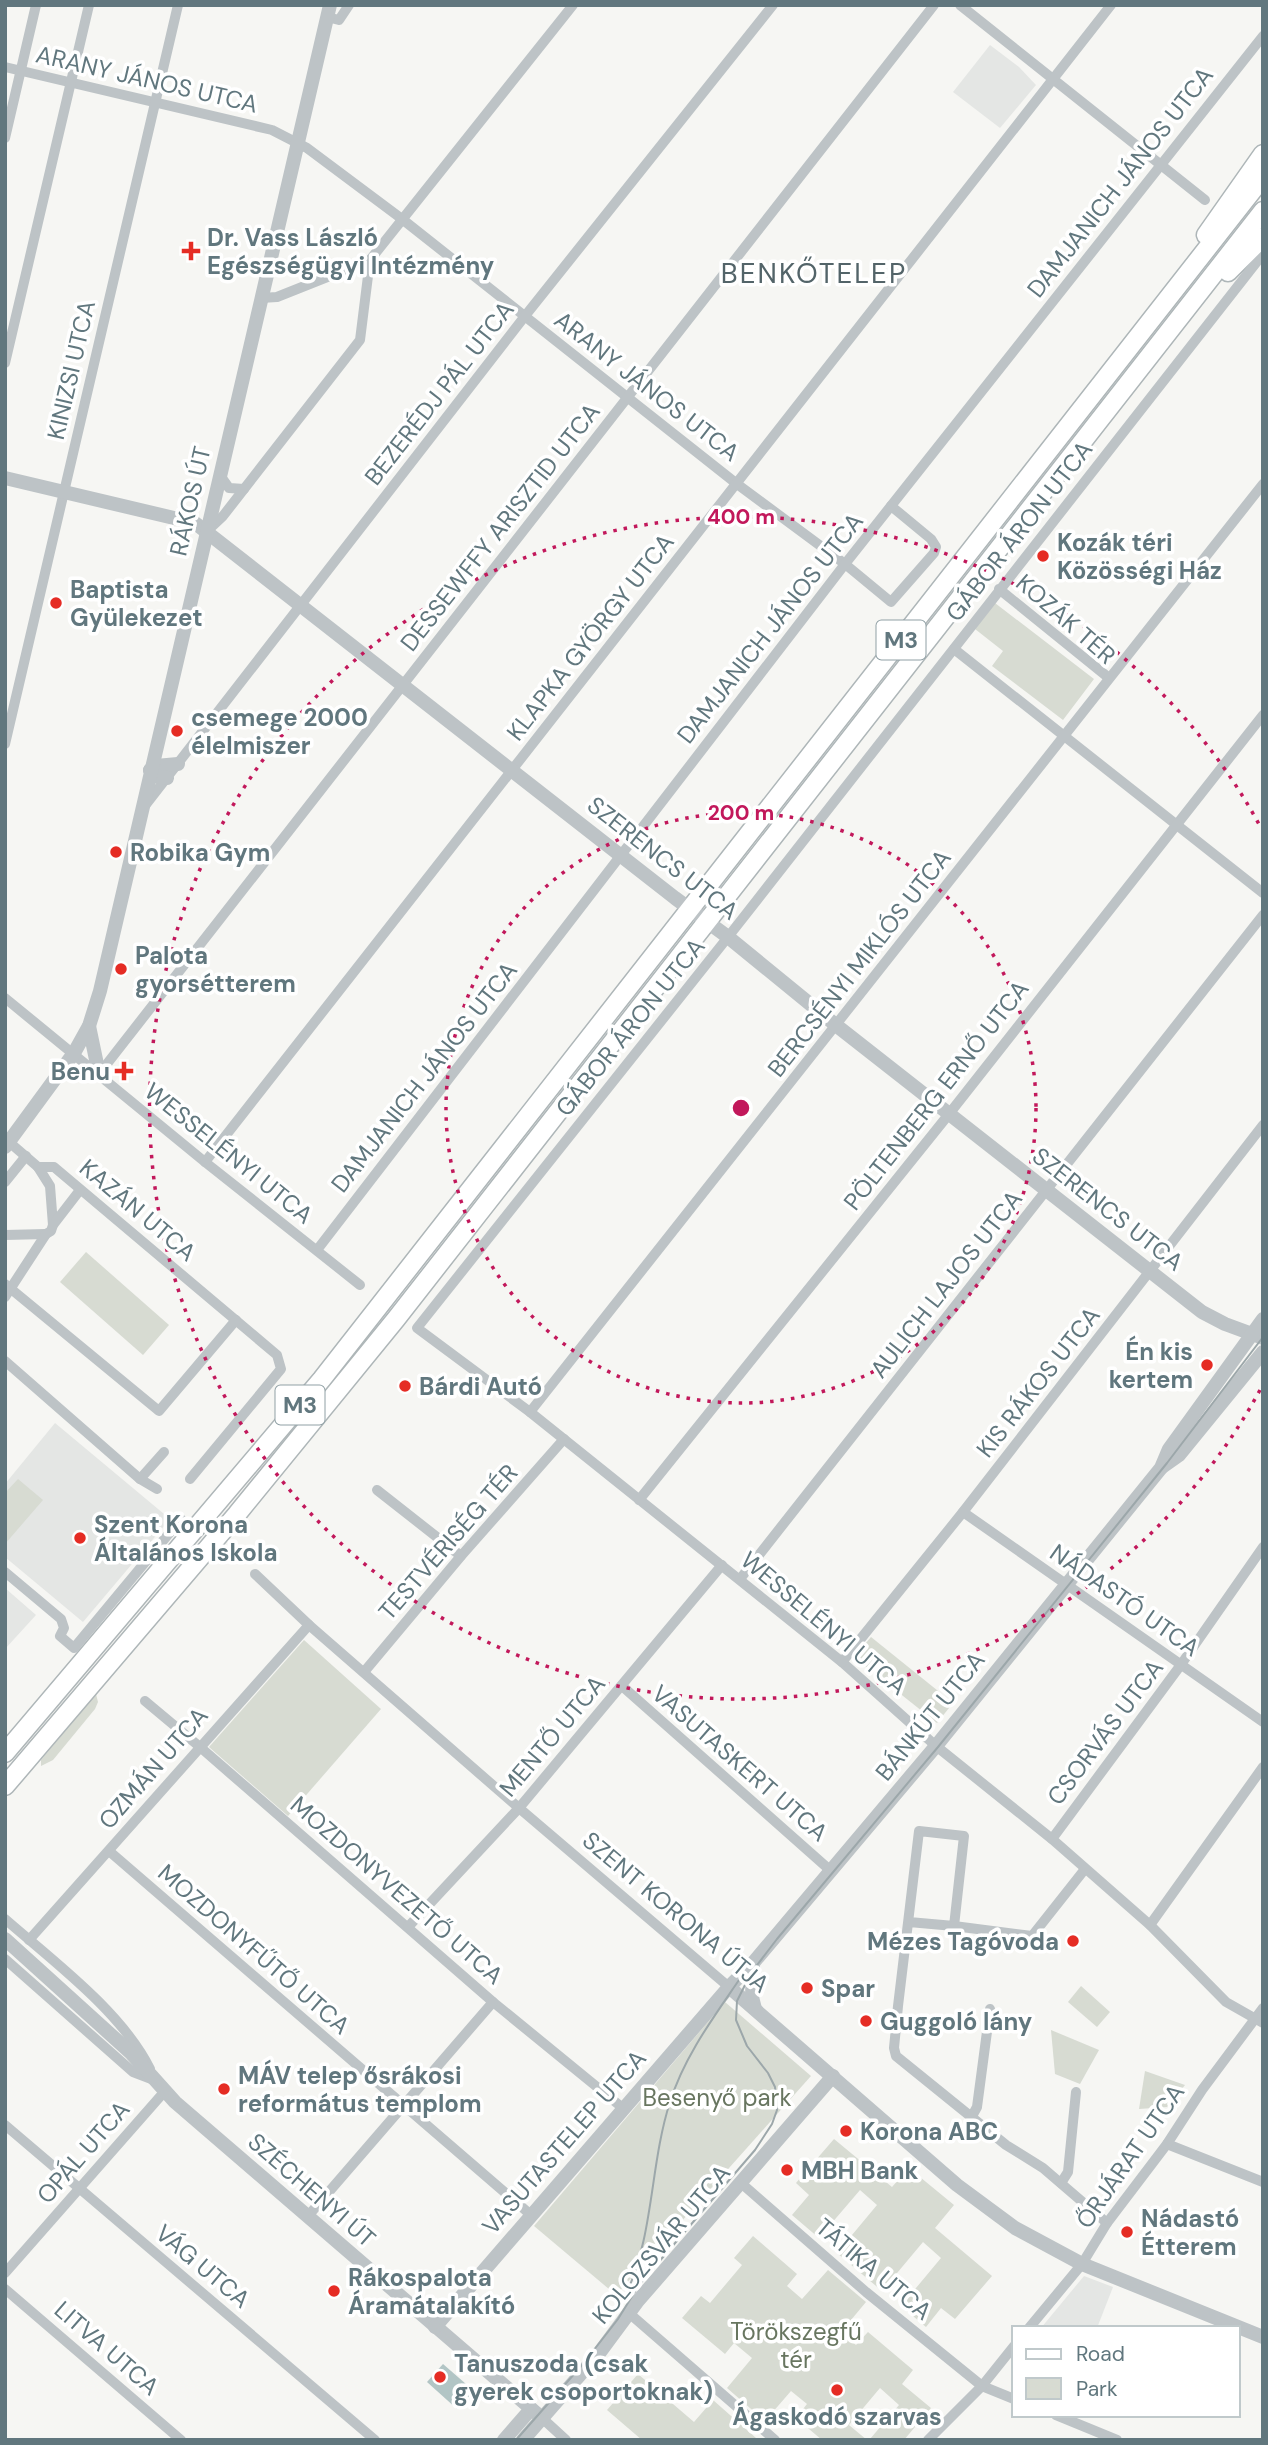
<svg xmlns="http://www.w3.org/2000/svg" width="1268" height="2445" viewBox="0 0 1268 2445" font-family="'DM Sans',sans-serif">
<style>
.built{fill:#e4e6e4}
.green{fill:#d7dbd2}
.water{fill:#b2c5c5}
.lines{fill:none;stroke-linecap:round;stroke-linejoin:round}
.primary-casing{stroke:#aeb6b8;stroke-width:21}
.minor{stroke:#bdc3c6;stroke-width:10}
.tertiary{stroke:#bdc3c6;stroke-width:14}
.primary{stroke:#fff;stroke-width:18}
.tram{stroke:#9ca7aa;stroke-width:2}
.ring{fill:none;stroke:#c2185b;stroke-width:3.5;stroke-dasharray:3.5 7}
.poi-dot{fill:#e52c24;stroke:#fff;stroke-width:2.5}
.labels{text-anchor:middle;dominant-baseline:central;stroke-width:7;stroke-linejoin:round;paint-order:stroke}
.shield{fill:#fff;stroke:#90a0a5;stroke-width:2}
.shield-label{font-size:23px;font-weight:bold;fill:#61777e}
.street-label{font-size:24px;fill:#61777e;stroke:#fff}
.poi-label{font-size:24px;font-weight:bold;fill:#61777e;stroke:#fff;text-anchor:start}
.park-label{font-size:24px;fill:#687660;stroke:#fff}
.quarter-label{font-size:28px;letter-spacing:2px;fill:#536469;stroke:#fff}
.centre{fill:#c2185b;stroke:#fff;stroke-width:3.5}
.ring-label{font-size:21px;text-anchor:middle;font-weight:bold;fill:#c2185b;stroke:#fff;stroke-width:7;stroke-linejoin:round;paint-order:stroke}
</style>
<rect width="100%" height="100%" fill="#f6f6f3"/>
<g class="built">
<polygon points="990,45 1019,67 1036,85 1000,128 953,92"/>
<polygon points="55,1423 170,1519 83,1622 5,1557 5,1484"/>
<polygon points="5,1588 36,1615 5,1649"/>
<polygon points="1084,2276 1113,2287 1097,2328 1041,2328"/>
</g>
<g class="green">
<polygon points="995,603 1094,679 1063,720 992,666 1003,651 975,629"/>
<polygon points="86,1252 169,1325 143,1355 60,1282"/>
<polygon points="18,1479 43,1500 5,1544 5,1493"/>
<polygon points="871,1637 953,1703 937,1723 854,1657"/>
<polygon points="304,1640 381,1709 288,1816 209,1747"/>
<polygon points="96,1694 98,1702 95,1709 53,1760 41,1766 41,1760"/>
<polygon points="1081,1986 1110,2012 1097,2027 1068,2002"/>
<polygon points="725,2002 811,2076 616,2295 534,2226"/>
<polygon points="1051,2030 1099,2050 1080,2084 1055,2074"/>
<polygon points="1145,2071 1185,2085 1167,2107 1139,2109"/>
<polygon points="834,2139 892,2187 909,2168 954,2205 935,2228 992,2276 955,2319 941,2308 926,2327 901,2306 941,2258 923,2242 882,2291 837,2253 877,2205 860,2190 819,2238 792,2215 809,2195 796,2183"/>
<polygon points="753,2236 797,2274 787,2286 802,2299 828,2270 866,2302 841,2332 856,2345 868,2332 913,2370 902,2384 931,2408 904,2440 870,2439 899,2405 880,2388 849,2425 867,2440 822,2440 796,2418 807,2404 791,2391 765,2421 727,2388 752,2358 734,2343 725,2354 682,2318 701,2296 710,2303 742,2265 734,2258"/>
<polygon points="638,2374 694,2422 713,2400 756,2438 754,2440 642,2440 607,2410"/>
</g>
<polygon class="water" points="443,2364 474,2391 457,2409 427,2382"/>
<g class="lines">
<g class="primary-casing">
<g id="primary">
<polyline points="1206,235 1263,154"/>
<polyline points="1228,272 1263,237"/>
<polyline points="5,1753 322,1379 1263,177"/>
<polyline points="5,1786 237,1514 396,1319 1263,211"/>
</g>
</g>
<g class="minor">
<polyline points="960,5 1205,200"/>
<polyline points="327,17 339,20 349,5"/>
<polyline points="5,67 272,130 307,148 402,219 737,484 845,564 891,602 934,553 936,547 931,539 891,506"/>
<polyline points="5,138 36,5"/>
<polyline points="1263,254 728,937 417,1328 530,1412 842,1662 936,1746 1052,1839 1150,1925 1226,2002 1263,2023"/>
<polyline points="261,298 277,297 370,260"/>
<polyline points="5,363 89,5"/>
<polyline points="219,474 229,488 244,489"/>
<polyline points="207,531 223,516 360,340 370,260 573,5"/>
<polyline points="999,589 1109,678"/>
<polyline points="954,649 1263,893"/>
<polyline points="5,744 178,5"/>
<polyline points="144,807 525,316 773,5"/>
<polyline points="5,998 205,1162 360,1285"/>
<polyline points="99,1074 934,5"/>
<polyline points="9,1142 38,1167 54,1167 277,1355 281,1369 190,1479"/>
<polyline points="205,1162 1111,5"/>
<polyline points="38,1167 50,1186 53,1225"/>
<polyline points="5,1182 26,1156"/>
<polyline points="5,1235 46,1234"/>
<polyline points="317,1250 845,564 1263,36"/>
<polyline points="5,1284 159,1411 236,1320"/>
<polyline points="5,1297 46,1234 51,1231 53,1225 80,1190"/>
<polyline points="5,1361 140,1479 157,1489"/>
<polyline points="530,1412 1263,484"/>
<polyline points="140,1479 164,1452"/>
<polyline points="377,1490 461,1556"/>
<polyline points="639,1500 949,1114 1263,715"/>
<polyline points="963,1512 1263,1722"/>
<polyline points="5,1572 61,1619 64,1628 60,1636 74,1648 181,1519"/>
<polyline points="255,1574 309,1625 519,1808 729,1987"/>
<polyline points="740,1579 1263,915"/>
<polyline points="842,1662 963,1512 1263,1125"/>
<polyline points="364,1672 461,1556 564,1439"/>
<polyline points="622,1686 831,1871"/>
<polyline points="145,1701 200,1747 493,2002 624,2109"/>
<polyline points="1052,1839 1180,1666 1263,1547"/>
<polyline points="109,1851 531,2215"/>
<path d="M5 1919C53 1961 122 2012 150 2069"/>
<polyline points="909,1922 954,1926 964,1836 919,1831 898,2006 894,2048 896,2056 1006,2145 1043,2168 1107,2223"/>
<polyline points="1150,1925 1263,1767"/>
<polyline points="954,1926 1032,1936 1085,1869"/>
<polyline points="408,1927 519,1808 722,1565"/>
<polyline points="29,1940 309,1625"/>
<polyline points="5,1959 133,2072 154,2080"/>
<polyline points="971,2118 977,2107 990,2009"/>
<polyline points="5,2125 375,2440"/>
<polyline points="1167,2144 1263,2182"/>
<polyline points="741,2183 866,2292 982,2386 1014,2399"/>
<polyline points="1061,2183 1068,2172 1076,2092"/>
<polyline points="308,2216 493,2002"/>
<polyline points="5,2273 165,2091"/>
<polyline points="5,2289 181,2440"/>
<polyline points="630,2314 775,2440"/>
<polyline points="1029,2328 1082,2264 1107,2223 1167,2144 1202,2090 1263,2008"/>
<polyline points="1056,2415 1117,2440"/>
<polyline points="542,2418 566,2440"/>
<polyline points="928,2440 982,2386 1014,2346"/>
</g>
<g class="tertiary">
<polyline points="5,478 195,523 675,898 728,937 837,1026 1202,1312 1225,1324 1263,1338"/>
<polyline points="150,770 156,766 178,764"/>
<polyline points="150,770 154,776 167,778"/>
<polyline points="89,1026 99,1074"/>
<polyline points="5,1147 74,1053 89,1026 100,991 330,5"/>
<polyline points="1162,1467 1179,1455 1263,1352"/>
<polyline points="5,1939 131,2053 175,2102 542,2418"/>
<polyline points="753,1963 752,1997 755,2009"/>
<polyline points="729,1987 957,2185 1015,2228 1082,2264 1263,2337"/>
<polyline points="435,2327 729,1987 753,1963 936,1746 1161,1468 1169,1449 1263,1319"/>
<polyline points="504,2440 531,2409"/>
<polyline points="523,2440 600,2352 637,2302 833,2076"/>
</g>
<use href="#primary" class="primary"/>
<g class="tram">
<path d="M627 2292C654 2233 650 2164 670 2102 684 2057 713 2018 739 1980"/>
<polyline points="516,2440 583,2364 618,2319 639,2285 755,2150 772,2124 777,2110 775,2087 768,2073 747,2046 736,2020 737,2001 751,1973 777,1939 938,1747 1167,1463 1263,1337"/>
</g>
</g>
<g class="ring">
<circle cx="741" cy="1108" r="295"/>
<path d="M1260 1390A591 591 0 1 1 1260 826"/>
</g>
<g class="poi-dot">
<path d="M187.5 240.5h7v7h7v7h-7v7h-7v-7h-7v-7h7z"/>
<circle cx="1043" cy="556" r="7"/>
<circle cx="56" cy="603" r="7"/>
<circle cx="177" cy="731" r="7"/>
<circle cx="116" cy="852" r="7"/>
<circle cx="121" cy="969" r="7"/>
<path d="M120.5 1060.5h7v7h7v7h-7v7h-7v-7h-7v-7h7z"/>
<circle cx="1207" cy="1365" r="7"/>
<circle cx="405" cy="1386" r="7"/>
<circle cx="80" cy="1538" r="7"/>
<circle cx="1073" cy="1941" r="7"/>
<circle cx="807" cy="1988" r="7"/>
<circle cx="866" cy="2021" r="7"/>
<circle cx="224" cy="2089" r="7"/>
<circle cx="846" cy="2131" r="7"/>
<circle cx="787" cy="2170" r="7"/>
<circle cx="1127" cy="2232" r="7"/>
<circle cx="334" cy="2291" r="7"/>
<circle cx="440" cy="2377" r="7"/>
<circle cx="837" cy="2390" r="7"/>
</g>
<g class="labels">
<g class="shield">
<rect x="876.5" y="620.5" width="49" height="39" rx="5"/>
<rect x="275.5" y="1385.5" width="49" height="39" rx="5"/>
</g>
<g class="shield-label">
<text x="901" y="640">M3</text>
<text x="300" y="1405">M3</text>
</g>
<g class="street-label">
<text transform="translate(147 79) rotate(13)">ARANY JÁNOS UTCA</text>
<text transform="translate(1120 182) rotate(-52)">DAMJANICH JÁNOS UTCA</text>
<text transform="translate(71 370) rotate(-77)">KINIZSI UTCA</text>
<text transform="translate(647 386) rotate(38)">ARANY JÁNOS UTCA</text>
<text transform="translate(439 393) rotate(-52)">BEZERÉDJ PÁL UTCA</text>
<text transform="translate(190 501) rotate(-77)">RÁKOS ÚT</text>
<text transform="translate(500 527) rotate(-52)">DESSEWFFY ARISZTID UTCA</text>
<text transform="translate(1019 531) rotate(-52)">GÁBOR ÁRON UTCA</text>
<text transform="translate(1066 619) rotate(41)">KOZÁK TÉR</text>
<text transform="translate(770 628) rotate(-52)">DAMJANICH JÁNOS UTCA</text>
<text transform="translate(590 637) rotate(-52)">KLAPKA GYÖRGY UTCA</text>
<text transform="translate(663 858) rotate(38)">SZERENCS UTCA</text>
<text transform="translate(859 963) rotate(-52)">BERCSÉNYI MIKLÓS UTCA</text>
<text transform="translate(630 1027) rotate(-51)">GÁBOR ÁRON UTCA</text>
<text transform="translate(424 1077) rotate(-52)">DAMJANICH JÁNOS UTCA</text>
<text transform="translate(936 1095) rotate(-52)">PÖLTENBERG ERNŐ UTCA</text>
<text transform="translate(229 1153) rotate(39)">WESSELÉNYI UTCA</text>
<text transform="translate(1108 1209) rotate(38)">SZERENCS UTCA</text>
<text transform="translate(138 1210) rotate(40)">KAZÁN UTCA</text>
<text transform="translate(946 1284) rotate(-52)">AULICH LAJOS UTCA</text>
<text transform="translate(1038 1382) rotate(-52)">KIS RÁKOS UTCA</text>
<text transform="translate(448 1542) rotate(-49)">TESTVÉRISÉG TÉR</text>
<text transform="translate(1125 1600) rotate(35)">NÁDASTÓ UTCA</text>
<text transform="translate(824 1623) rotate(40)">WESSELÉNYI UTCA</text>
<text transform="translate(930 1716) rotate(-51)">BÁNKÚT UTCA</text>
<text transform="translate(1105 1732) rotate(-53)">CSORVÁS UTCA</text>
<text transform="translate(552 1736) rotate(-50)">MENTŐ UTCA</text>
<text transform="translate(740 1763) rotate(41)">VASUTASKERT UTCA</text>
<text transform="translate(153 1768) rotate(-49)">OZMÁN UTCA</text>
<text transform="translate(397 1890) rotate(41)">MOZDONYVEZETŐ UTCA</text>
<text transform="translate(676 1912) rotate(40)">SZENT KORONA ÚTJA</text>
<text transform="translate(254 1949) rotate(41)">MOZDONYFŰTŐ UTCA</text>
<text transform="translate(564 2142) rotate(-49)">VASUTASTELEP UTCA</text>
<text transform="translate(83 2152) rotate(-49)">OPÁL UTCA</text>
<text transform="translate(1130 2156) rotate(-55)">ŐRJÁRAT UTCA</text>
<text transform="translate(312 2190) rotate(41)">SZÉCHENYI ÚT</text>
<text transform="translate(661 2244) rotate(-50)">KOLOZSVÁR UTCA</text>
<text transform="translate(203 2266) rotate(40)">VÁG UTCA</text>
<text transform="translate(874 2269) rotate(40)">TÁTIKA UTCA</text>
<text transform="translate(107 2348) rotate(41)">LITVA UTCA</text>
</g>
<g class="poi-label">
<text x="207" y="237">Dr. Vass László<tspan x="207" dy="28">Egészségügyi Intézmény</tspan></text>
<text x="1057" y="542">Kozák téri<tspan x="1057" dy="28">Közösségi Ház</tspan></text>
<text x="70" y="589">Baptista<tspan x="70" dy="28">Gyülekezet</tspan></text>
<text x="191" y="717">csemege 2000<tspan x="191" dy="28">élelmiszer</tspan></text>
<text x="130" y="852">Robika Gym</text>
<text x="135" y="955">Palota<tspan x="135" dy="28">gyorsétterem</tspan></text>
<text x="110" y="1071" text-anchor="end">Benu</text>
<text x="1193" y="1351" text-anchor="end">Én kis<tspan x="1193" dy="28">kertem</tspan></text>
<text x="419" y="1386">Bárdi Autó</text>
<text x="94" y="1524">Szent Korona<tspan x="94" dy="28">Általános Iskola</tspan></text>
<text x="1059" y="1941" text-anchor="end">Mézes Tagóvoda</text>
<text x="821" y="1988">Spar</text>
<text x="880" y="2021">Guggoló lány</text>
<text x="238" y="2075">MÁV telep ősrákosi<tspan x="238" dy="28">református templom</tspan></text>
<text x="860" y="2131">Korona ABC</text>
<text x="801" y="2170">MBH Bank</text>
<text x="1141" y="2218">Nádastó<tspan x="1141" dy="28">Étterem</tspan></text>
<text x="348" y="2277">Rákospalota<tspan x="348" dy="28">Áramátalakító</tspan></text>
<text x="454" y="2363">Tanuszoda (csak<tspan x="454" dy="28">gyerek csoportoknak)</tspan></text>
<text x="837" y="2416" text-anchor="middle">Ágaskodó szarvas</text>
</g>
<g class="park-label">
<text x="717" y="2097">Besenyő park</text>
<text x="796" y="2331">Törökszegfű<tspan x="796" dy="28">tér</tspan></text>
</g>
<g class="quarter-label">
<text x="814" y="273">BENKŐTELEP</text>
</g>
</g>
<circle cx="741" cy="1108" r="10" class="centre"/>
<g class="ring-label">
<text x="741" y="524">400 m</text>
<text x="741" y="820">200 m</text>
</g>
<rect width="1268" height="2445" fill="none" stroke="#61777e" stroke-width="14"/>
<rect x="1012" y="2326" width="228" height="91" fill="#ffffff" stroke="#c0c9cb" stroke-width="2"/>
<rect x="1026" y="2349" width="35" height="10" fill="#ffffff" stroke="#c0c9cb" stroke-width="2"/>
<text x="1076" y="2361" font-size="21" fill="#61777e">Road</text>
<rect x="1026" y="2378" width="35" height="21" fill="#d7dbd2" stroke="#c0c9cb" stroke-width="2"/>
<text x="1076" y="2396" font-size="21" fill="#61777e">Park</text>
</svg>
